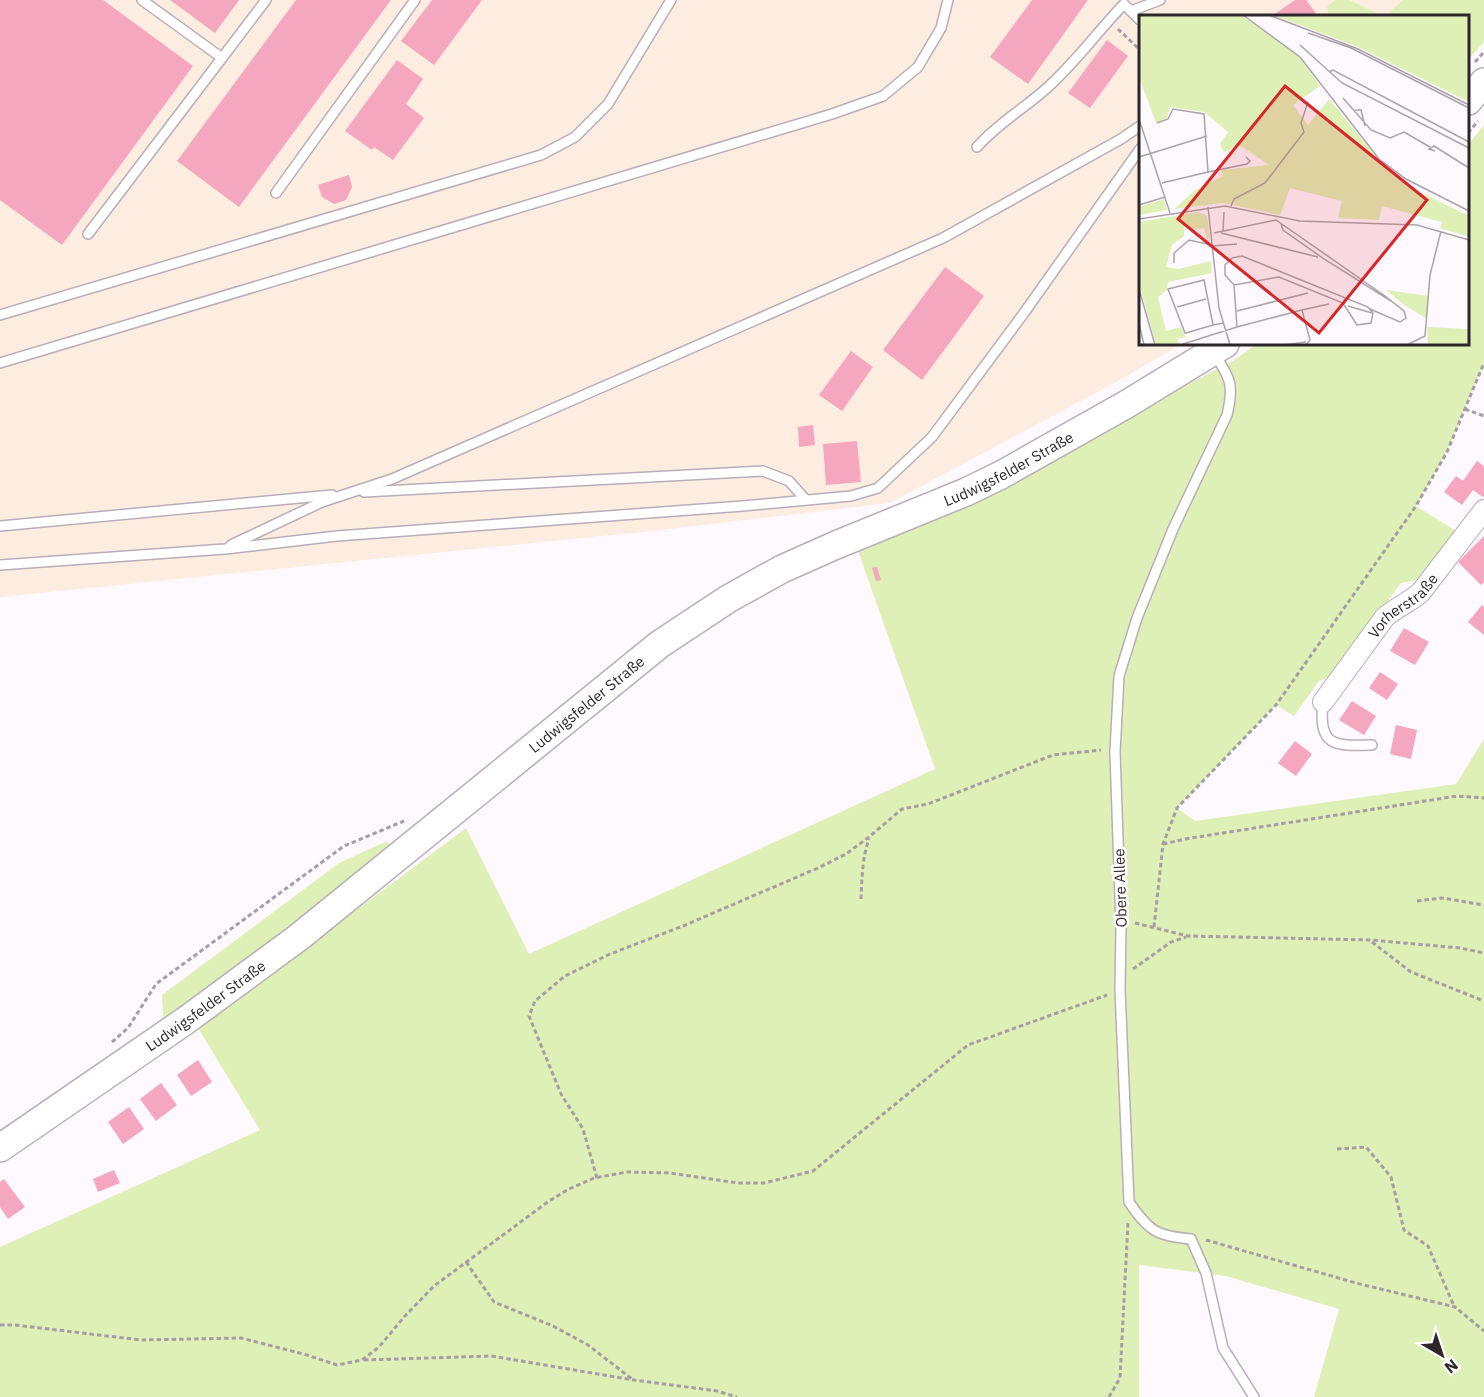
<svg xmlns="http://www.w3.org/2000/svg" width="1484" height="1397" viewBox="0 0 1484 1397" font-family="'IBM Plex Sans',sans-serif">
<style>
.industrial{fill:#fdede1}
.green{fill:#def0b5}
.building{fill:#f4a7bf}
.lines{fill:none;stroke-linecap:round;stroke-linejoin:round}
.lane-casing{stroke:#b8aeb9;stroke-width:12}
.street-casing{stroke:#b8aeb9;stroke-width:22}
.secondary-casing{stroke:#b8aeb9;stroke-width:30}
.path{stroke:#a49fa4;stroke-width:3;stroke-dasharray:4.5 3;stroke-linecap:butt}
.lane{stroke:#fff;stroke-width:9}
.street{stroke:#fff;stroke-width:20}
.secondary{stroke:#fff;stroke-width:27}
.labels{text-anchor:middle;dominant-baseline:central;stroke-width:5;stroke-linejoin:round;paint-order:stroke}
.street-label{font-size:15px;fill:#2b272b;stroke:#fff}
.inset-road{fill:none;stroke:#aaa4aa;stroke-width:1.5}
.view{fill:#d62828;fill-opacity:0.15;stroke:#d62828;stroke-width:3}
.inset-edge{fill:none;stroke:#2b272b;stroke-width:3}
</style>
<rect width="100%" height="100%" fill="#fef8ff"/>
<polygon class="industrial" points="0,0 1435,0 1416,16 1140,16 1140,344 1182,344 1116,382 890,503 652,531 0,597"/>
<g class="green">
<polygon points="1335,0 1349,0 1383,16 1329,16 1327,7"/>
<polygon points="1403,0 1484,0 1484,42 1468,60 1468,16 1385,16"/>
<polygon points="1484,125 1484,363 1447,451 1416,506 1456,531 1423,579 1401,583 1333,676 1319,681 1294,716 1276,705 1177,808 1195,821 1456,784 1484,739 1484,1397 1314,1397 1339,1309 1226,1276 1139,1265 1139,1397 0,1397 0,1247 260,1130 198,1028 466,828 529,954 935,769 858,551 960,508 1019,480 1182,387 1233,361 1257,344 1468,344 1468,145"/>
<polygon points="387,841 393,849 164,1028 162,995 339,863"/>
</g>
<g class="building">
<polygon points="0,0 103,0 193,66 62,245 0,200"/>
<polygon points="170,0 239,0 215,33"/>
<polygon points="296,0 391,0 239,207 177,161"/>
<polygon points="432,0 482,0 434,65 401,41"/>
<polygon points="1032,0 1088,0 1028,84 990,57"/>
<polygon points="1295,0 1306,0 1318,16 1272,16"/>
<polygon points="1107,40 1128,56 1090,108 1068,93"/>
<polygon points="397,60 423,79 406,104 424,118 393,160 374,147 372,150 345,131"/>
<polygon points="349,175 352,187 346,200 334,204 322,197 318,185"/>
<polygon points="945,267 984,296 922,380 883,350"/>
<polygon points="851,351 873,367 842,411 819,395"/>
<polygon points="813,425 815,445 799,447 798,427"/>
<polygon points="857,441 861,482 826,485 823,444"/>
<polygon points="1477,461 1484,466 1484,496 1483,497 1473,490 1462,505 1444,492 1456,476 1463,481"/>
<polygon points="1484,536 1484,582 1481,585 1458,562"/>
<polygon points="877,567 881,580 876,581 872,568"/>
<polygon points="1482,605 1484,607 1484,635 1468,622"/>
<polygon points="1404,628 1429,642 1415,665 1390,651"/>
<polygon points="1380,672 1398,684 1387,700 1369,688"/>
<polygon points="1352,701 1376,716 1364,735 1339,720"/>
<polygon points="1396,725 1417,730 1411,759 1390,754"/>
<polygon points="1295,741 1312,754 1296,776 1278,763"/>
<polygon points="198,1060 212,1082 191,1096 177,1075"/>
<polygon points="161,1083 177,1105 156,1121 140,1099"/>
<polygon points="129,1107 144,1129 123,1144 108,1122"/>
<polygon points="114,1170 120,1183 98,1192 93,1179"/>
<polygon points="4,1179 25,1207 8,1219 0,1207 0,1182"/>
</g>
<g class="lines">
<g class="lane-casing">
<g id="lane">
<polyline points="142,0 222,58 266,0"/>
<polyline points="1127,7 1140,20"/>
<polyline points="1131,11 1160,0"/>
<path d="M977 147C999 122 1024 109 1048 87 1076 62 1098 31 1124 4"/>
<polyline points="276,193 415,0"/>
<polyline points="88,234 222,58"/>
<polyline points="0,315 541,155 575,137 608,104 671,0"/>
<path d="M1214 354C1231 378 1234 386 1227 415L1173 529 1137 618 1119 676 1115 752 1121 926 1120 990 1129 1202C1149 1231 1156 1236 1191 1239L1206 1273 1223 1348 1254 1397"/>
<polyline points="0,363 832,114 883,96 918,67 941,28 948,0"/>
<polyline points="364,492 763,471 789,481 806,500"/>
<polyline points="0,526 332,495"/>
<polyline points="231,545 322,502 392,479 943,238 1121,139 1140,126"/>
<polyline points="0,565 225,549 337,536 743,506 851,496 878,488 932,437 1024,313 1140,149"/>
<path d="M1323 702C1318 747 1334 746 1372 745"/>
</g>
</g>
<g class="street-casing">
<g id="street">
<path id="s1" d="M1323 702 1385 617C1397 607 1410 602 1421 592L1484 510"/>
</g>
</g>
<g class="secondary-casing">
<g id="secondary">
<polyline points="1468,101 1484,82"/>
<path id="s2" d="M0 1148 185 1021 299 937 660 644 728 599 782 569 836 545 966 492 1001 475 1127 404 1225 344"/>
</g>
</g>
<g class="path">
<polyline points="1118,29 1140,50"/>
<polyline points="1475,62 1484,52"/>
<polyline points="1468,133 1478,121"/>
<polyline points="1465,409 1484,416"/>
<polyline points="1163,844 1185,839 1457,796 1484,798"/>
<path d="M861 899C862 879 862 858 869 839"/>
<polyline points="1417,901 1442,898 1484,905"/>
<polyline points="1135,923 1188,936 1371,940 1460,948 1484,953"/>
<polyline points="1154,927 1163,844 1177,808 1276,705 1416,506 1447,452 1484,363"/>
<polyline points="1372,942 1411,972 1484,1001"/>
<polyline points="1133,969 1171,942 1186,937"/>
<polyline points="112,1042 128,1028 156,984 344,846 404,821"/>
<polyline points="1337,1149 1366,1147 1391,1177 1404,1230 1428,1246 1454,1306"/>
<polyline points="597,1178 583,1129 561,1094 529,1016 535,1001 565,976 610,954 683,926 818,868 846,854 869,837 902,809 928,804 1053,755 1101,750"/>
<polyline points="1206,1240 1356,1283 1455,1307 1484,1331"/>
<polyline points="466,1262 494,1302 553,1326 588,1345 632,1379"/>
<polyline points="0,1325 15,1325 141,1340 241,1338 307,1355 337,1365 362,1360 379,1347 404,1317 434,1286 549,1201 569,1189 594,1178 627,1172 670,1173 738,1183 764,1183 813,1171 968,1045 1107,995"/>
<polyline points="364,1360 491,1356 634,1380 717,1391 737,1397"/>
<polyline points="1109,1397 1120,1378 1128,1222"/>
</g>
<use href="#lane" class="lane"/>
<use href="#street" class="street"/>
<use href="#secondary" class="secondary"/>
</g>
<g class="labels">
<g class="street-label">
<text stroke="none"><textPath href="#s2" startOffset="1222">Ludwigsfelder Straße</textPath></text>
<text stroke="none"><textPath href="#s1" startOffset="126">Vorherstraße</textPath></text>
<text stroke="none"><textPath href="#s2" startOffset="736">Ludwigsfelder Straße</textPath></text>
<text transform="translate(1120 888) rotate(-92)">Obere Allee</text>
<text stroke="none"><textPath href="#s2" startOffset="250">Ludwigsfelder Straße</textPath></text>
</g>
</g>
<g transform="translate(1139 15)">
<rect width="330" height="330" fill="#fef8ff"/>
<path d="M0 0H101L132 20 160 42 181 71 154 90 169 110 190 84 245 151 271 172 330 201V222L301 213 303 207 243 191 240 205 199 203 203 186 151 173 141 200 84 188 35 194 55 176 84 161 82 155 130 150 102 131 85 137 81 129 89 117 65 97 31 92 28 103 17 108 0 62ZM134 0H330V87L219 32ZM25 184 28 195 0 200V192ZM59 197 68 201 71 223 68 224 65 213 52 215 45 210V221L33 230 27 252 39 254 72 246 73 258 29 267 28 275 19 282 27 316 42 312 47 322 38 324 40 330H17L0 269V207ZM247 275 290 281 288 304 264 289ZM288 312 330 314V330H289Z" fill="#def0b5"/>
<path class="inset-road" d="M104 0 161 42 240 144 267 164 330 196M130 0 219 34 330 90M169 18 212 33 330 93M161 30 203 68 330 133M190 57 194 55 330 127M204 83 232 115 251 123 265 117 291 132M216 95H222L226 111M0 104 31 198M18 108 29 104 34 94 65 99 69 157 108 149 111 146 107 142M296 136 290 134 295 131 330 153M0 142 68 121M23 168 69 157M0 190 26 182M92 191 95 184 126 168 165 117 162 108 169 87M69 192 80 293 91 330M0 204 86 191 161 206 278 210 330 225M142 209 144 215 185 244 252 286M84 216 85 197M75 218 137 205 246 281 265 296 267 303 261 307 231 294M82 218 179 242M73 231 98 229M103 241 229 292 234 298 232 308 218 310 204 288 140 262 95 270 86 260V250L93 243ZM35 248V238L50 225 73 230M0 274 16 330M209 291 233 298M38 292 67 284M163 295 190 289M98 296 169 278M0 309 5 330M74 310 65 265 29 274 46 318H47L74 310 84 308M98 312 163 295 171 325 167 330M44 329 98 312 95 270M145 330 167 327M268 330 286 321 291 260 302 216"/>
<path class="view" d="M146 71 288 185 180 318 39 204Z"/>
<rect width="330" height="330" class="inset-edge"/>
</g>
<g transform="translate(1442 1355) rotate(141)" stroke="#ffffff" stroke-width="4.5" paint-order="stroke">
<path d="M0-4.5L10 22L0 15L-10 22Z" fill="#2b272b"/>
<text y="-9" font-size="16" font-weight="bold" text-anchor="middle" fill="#2b272b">N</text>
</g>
</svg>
